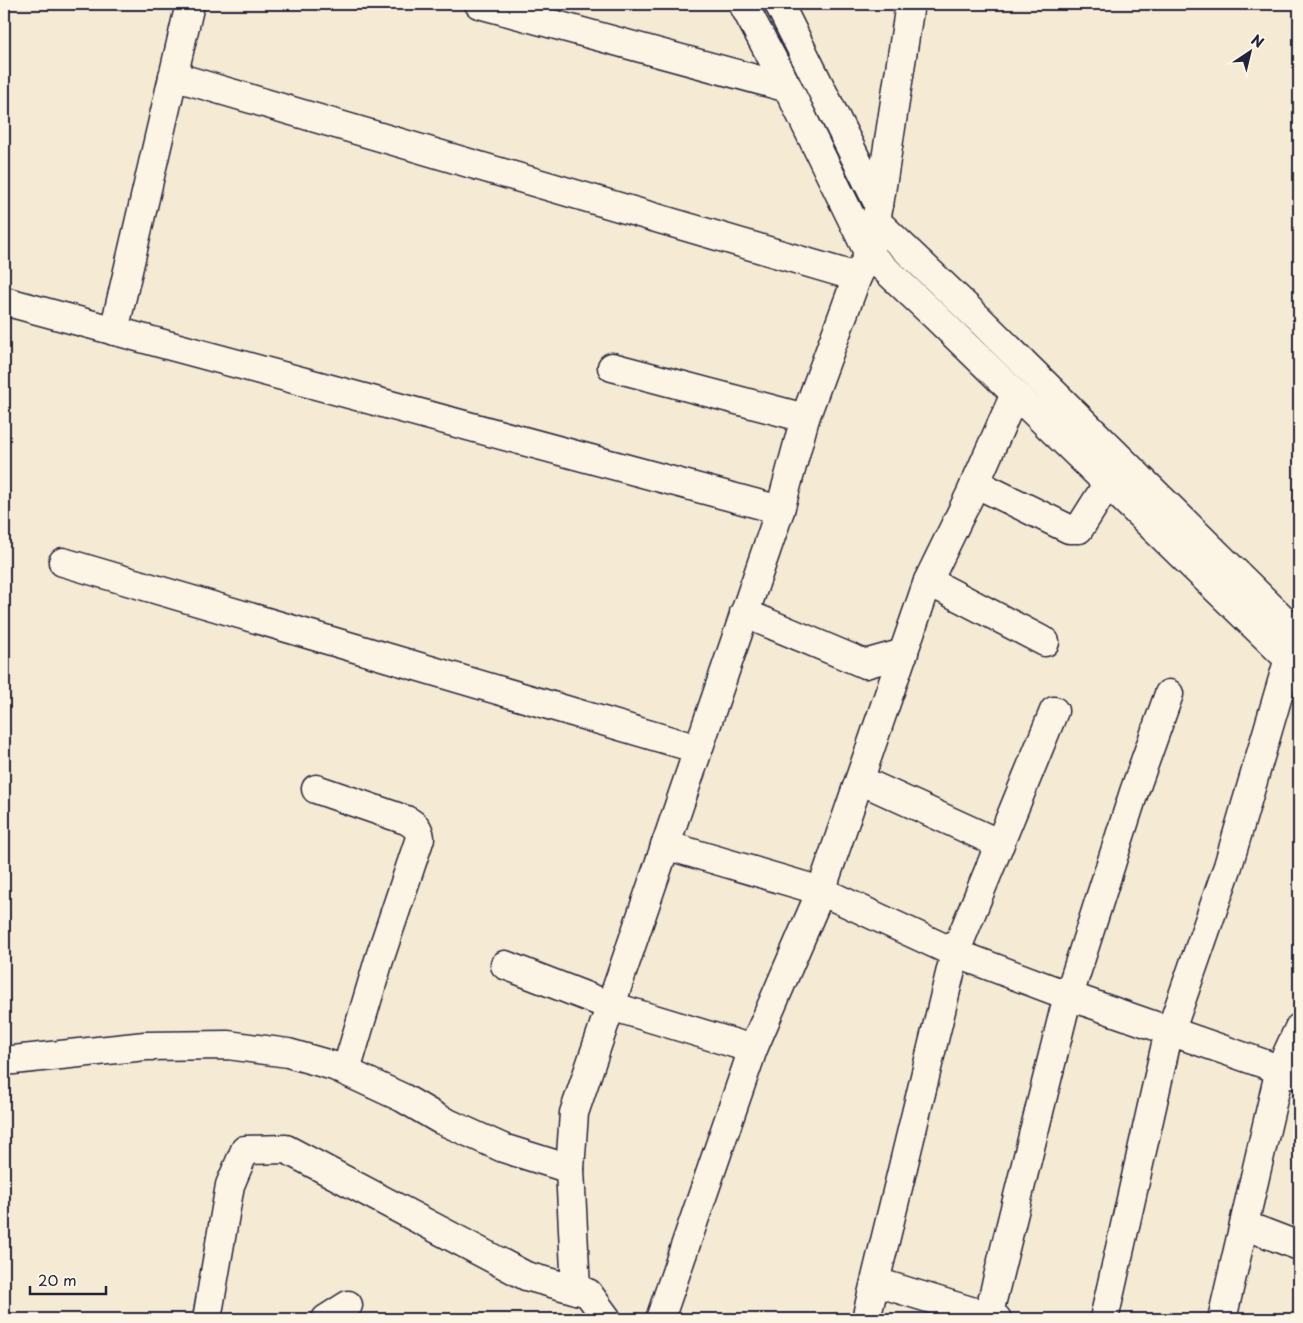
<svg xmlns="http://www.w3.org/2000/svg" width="1303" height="1323" viewBox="0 0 1303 1323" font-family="'Playpen Sans',sans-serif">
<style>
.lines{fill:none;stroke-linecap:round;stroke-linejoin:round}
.minor-casing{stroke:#22223b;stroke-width:31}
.minor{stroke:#fcf5e5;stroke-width:28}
</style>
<rect width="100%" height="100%" fill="#f5ead4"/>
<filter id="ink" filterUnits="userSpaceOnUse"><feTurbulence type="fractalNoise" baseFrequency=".02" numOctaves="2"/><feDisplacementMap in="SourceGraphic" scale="10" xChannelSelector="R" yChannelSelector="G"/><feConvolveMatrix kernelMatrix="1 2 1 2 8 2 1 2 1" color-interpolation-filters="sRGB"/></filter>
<g filter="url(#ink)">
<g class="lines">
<g class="minor-casing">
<g id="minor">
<polyline points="479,4 788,88"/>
<polyline points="743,4 788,88 869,254 936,317 1299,669"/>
<polyline points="779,4 879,205"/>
<polyline points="173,76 857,277"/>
<polyline points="876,221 979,319 1299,635"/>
<polyline points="4,301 780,510"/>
<polyline points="114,331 190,4"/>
<polyline points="612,367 805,418"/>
<polyline points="975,483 1069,529 1079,529 1108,483"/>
<polyline points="63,562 698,749"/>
<polyline points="928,581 1045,642"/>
<polyline points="744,613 865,664 904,653"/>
<polyline points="860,780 1000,844"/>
<path d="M316 789 406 820C414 824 419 828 420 838L379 960 346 1071"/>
<polyline points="665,845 821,891 955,953 1069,996 1299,1076"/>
<polyline points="505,965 611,1006 753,1049"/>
<polyline points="4,1061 145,1046 228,1045 288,1053 334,1066 403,1098 439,1119 503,1148 570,1169"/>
<polyline points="1244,1225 1299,1246"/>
<polyline points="876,1282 997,1319"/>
<polyline points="576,1290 570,1169 574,1113 780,510 805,418 857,277 869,254 879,205 910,4"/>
<polyline points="988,1317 1064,1011 1134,792 1169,694"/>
<polyline points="207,1319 230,1185 245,1150 286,1149 526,1276 588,1293 607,1319"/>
<polyline points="326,1319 348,1305"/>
<polyline points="660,1319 753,1049 821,891 928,581 970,495 1015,394"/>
<polyline points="866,1319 955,953 1054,711"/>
<polyline points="1104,1319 1166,1044 1228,866 1289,658"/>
<polyline points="1222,1319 1280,1069 1299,1028"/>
</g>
</g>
<use href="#minor" class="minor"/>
</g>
</g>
<rect width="1303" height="1323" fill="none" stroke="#fcf5e5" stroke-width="20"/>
<rect x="10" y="10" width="1283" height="1303" fill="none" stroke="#22223b" stroke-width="2" filter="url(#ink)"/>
<g transform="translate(1250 52) rotate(35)" stroke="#fcf5e5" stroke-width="4" paint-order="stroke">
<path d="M0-4L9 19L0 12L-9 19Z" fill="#22223b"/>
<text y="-8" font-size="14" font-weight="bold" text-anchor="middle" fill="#22223b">N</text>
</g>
<path d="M30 1286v8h76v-8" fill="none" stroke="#22223b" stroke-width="2.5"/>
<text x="38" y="1286" font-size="15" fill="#22223b" stroke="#fcf5e5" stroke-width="4" paint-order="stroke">20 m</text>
</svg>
